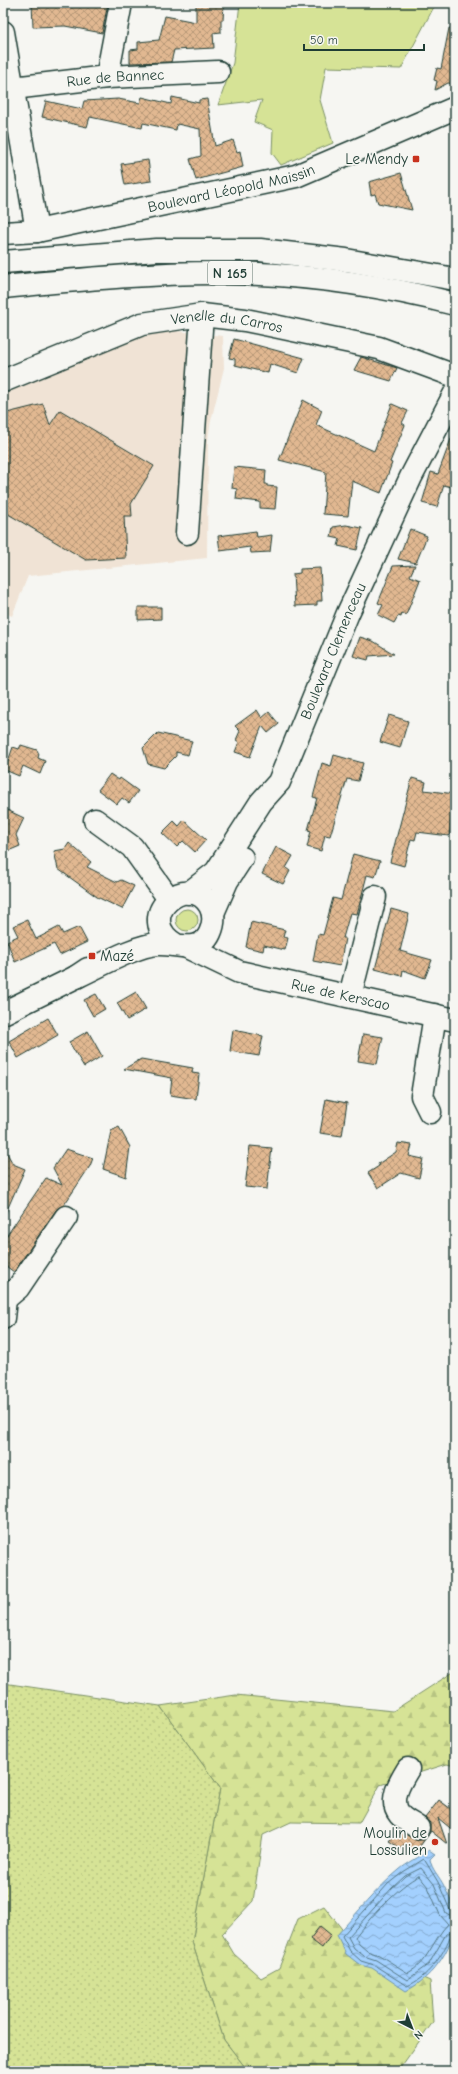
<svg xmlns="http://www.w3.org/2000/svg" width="458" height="2074" viewBox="0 0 458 2074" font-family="'Comic Neue',sans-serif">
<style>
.built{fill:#f0e3d5}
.grass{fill:#d6e396;stroke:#7a9065}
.forest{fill:url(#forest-firs);stroke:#7a9065}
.park{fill:url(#park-dots);stroke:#7a9065}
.water{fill:url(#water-waves);stroke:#6e95ad}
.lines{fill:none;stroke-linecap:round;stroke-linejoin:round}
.shore{stroke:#547885;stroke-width:1}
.building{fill:url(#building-cross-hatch);stroke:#1f3d34}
.minor-casing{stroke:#1f3d34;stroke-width:25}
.highway-casing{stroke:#1f3d34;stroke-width:25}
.minor{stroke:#f6f6f2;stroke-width:22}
.highway{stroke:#f6f6f2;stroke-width:22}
.poi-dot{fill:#c8321e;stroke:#f6f6f2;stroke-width:1.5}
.labels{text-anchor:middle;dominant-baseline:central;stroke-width:3.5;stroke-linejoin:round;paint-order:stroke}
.shield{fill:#f6f6f2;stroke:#60746d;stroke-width:1}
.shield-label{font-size:14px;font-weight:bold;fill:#1f3d34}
.street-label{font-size:15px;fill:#1f3d34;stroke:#f6f6f2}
.poi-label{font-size:15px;fill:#1f3d34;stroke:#f6f6f2;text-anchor:end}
</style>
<defs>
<pattern id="forest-firs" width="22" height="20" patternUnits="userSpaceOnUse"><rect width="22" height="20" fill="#d6e396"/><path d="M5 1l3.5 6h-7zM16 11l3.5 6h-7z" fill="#b7c482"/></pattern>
<pattern id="park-dots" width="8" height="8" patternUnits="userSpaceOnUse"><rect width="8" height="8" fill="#d6e396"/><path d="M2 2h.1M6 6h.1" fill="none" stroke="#b7c482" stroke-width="1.8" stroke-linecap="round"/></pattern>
<pattern id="water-waves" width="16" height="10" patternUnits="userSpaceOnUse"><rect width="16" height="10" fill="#a3d0fe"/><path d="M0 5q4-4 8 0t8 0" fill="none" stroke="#84aace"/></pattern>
<pattern id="building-cross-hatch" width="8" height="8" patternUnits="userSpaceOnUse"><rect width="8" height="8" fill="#e1b891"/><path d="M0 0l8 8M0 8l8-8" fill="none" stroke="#b69777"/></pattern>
</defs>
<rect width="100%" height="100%" fill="#f6f6f2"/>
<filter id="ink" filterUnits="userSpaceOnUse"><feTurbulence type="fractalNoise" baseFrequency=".025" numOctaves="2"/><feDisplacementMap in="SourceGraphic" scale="8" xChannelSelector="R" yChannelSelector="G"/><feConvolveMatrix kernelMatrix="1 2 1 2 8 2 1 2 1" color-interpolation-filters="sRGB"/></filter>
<g filter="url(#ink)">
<polygon class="built" points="166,330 223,336 224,368 210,425 208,442 207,558 28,576 12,616 3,612 3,390 126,341"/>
<g class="grass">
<polygon points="240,3 436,3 401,69 326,67 320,100 333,143 281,165 272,153 273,130 254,122 262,100 218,105 233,63"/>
<circle cx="187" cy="920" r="11"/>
</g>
<polygon class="forest" points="455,1671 455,1766 447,1764 380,1785 359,1823 291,1822 263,1835 253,1901 222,1934 234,1954 261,1978 279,1968 298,1919 324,1906 359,1951 430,1981 433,2022 398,2071 248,2071 224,2040 192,1942 220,1788 160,1706 236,1695 393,1711"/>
<polygon class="park" points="3,1683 160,1706 220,1788 192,1942 224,2040 248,2071 3,2071"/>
<path class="water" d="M429 1850 435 1854 430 1859C431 1869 440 1877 444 1886 448 1894 452 1903 455 1912 458 1944 433 1978 406 1991L372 1968 360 1965 346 1954 337 1935C357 1913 376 1889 399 1870 407 1863 420 1857 429 1850Z"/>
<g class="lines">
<g class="shore">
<path d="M419 1876 428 1887 440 1915 448 1924C433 1939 428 1963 408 1973L379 1955 367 1951 359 1944 355 1937C369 1919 399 1885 419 1876Z"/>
<path d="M455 1912 450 1910 438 1882 424 1859 403 1872 388 1884 342 1936 350 1951 361 1961 374 1965 407 1986C427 1978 442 1957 450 1937L455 1935"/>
<polyline points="455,1918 446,1913 434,1884 421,1868 405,1876 392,1888 348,1937 354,1948 364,1956 376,1960 407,1980 429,1964 446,1934 455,1930"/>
</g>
</g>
<g class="building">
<polygon points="32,3 108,3 102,33 65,26 33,27"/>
<polygon points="196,3 224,3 223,20 221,20 221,32 213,33 214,48 174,50 171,62 130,63 130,50 138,49 138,42 159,40 165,16 196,22"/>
<polygon points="449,28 455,29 455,84 448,83 435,90 437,81 434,80 437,68 441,69"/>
<polygon points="142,97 171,104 172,97 199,103 199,100 207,99 215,146 233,140 237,152 240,151 243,167 196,180 190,159 201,156 200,129 177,124 176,130 143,123 142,128 90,117 87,127 42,117 46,101 82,109 84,101 118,99 140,103"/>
<polygon points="148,160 151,181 125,185 121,164"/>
<polygon points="401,173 412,210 378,203 375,194 371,195 369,182"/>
<polygon points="234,339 304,358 298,373 270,364 268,373 235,365 235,359 229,358"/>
<polygon points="361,357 397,368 391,381 354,370"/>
<polygon points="303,400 322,410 316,425 374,451 392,404 408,411 402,423 405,425 390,462 392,463 381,493 352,481 348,516 323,514 326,472 279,460"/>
<polygon points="43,404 50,425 60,410 154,466 131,504 132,516 124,516 126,558 86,560 3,511 3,414"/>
<polygon points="454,431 455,488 444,485 437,507 422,503 431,472 438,474"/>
<polygon points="234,467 266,470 265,484 267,484 267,486 277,487 275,509 260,508 260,502 236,499 237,489 232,488"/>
<polygon points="346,525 362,528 357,550 338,546 340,539 331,537 333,527"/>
<polygon points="410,529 427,536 416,563 398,559"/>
<polygon points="256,531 257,537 272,535 270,552 251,553 250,547 220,551 218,536"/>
<polygon points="415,565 410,576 420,580 406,615 402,613 401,617 398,616 394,623 378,615 383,605 378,603 393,566"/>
<polygon points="320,568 322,601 317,601 317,605 295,606 293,574 300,573 300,569"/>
<polygon points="138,607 161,607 161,619 138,620"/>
<polygon points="360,637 373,641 394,654 369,656 368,660 353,656"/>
<polygon points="257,710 262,718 269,712 279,724 268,733 262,726 250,757 235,752 239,742 236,740 240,731 235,726"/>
<polygon points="389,715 408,721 400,748 380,742"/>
<polygon points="158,733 192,741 188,755 176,752 176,756 164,768 148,764 143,748"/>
<polygon points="21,745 37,750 39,754 38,758 45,761 40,774 23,766 19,776 5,770 13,747 19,749"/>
<polygon points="334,755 363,763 358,781 347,779 330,836 325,835 321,851 307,847 311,831 308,830 317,798 313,797 322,763 331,766"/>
<polygon points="110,774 119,780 120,778 138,791 129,803 122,798 117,804 98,790"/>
<polygon points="412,778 426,782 424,790 455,794 449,836 417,832 415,840 411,839 404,866 390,862"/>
<polygon points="3,808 24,818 16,835 20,846 8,851 3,838"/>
<polygon points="184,820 206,840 195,852 183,841 177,847 162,833 174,821 179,826"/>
<polygon points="69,843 91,862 87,867 117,882 121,880 134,886 122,909 97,897 58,869 54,851 65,849"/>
<polygon points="276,847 293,856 286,868 290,871 283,884 262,874"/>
<polygon points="353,854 380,861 375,877 367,875 357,914 350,913 343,938 345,938 340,966 313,961 318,934 323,935 333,898 341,900"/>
<polygon points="391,909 409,914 400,951 432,960 425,978 403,970 402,976 375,969"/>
<polygon points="27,920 36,939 59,927 63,934 79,927 87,942 60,955 54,944 15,962 7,941 18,936 13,926"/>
<polygon points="251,922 285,930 283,937 288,938 285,950 264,945 263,951 246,947"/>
<polygon points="136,992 146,1009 127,1020 117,1003"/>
<polygon points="96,994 105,1009 93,1016 84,1000"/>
<polygon points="48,1018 58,1035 18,1058 9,1041"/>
<polygon points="233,1030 263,1036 259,1056 230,1051"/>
<polygon points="88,1031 102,1056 84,1067 69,1042"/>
<polygon points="363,1034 383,1037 377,1064 358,1061"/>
<polygon points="141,1059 193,1068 192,1073 199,1074 196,1099 170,1095 172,1078 124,1069"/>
<polygon points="326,1099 347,1103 342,1136 320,1133"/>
<polygon points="119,1127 130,1147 126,1177 103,1169 111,1131"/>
<polygon points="398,1143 412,1145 409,1156 423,1159 419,1178 401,1173 378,1188 368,1173 379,1166 378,1164 396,1152"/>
<polygon points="3,1146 13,1164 25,1169 3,1219"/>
<polygon points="250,1146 272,1148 267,1189 245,1187"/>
<polygon points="66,1149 93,1158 90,1166 64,1205 56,1210 14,1272 3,1264 3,1241 46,1178 62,1185 53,1168"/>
<polygon points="439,1800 455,1812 455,1832 438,1818 447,1844 431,1831 415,1853 403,1845 401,1849 389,1841 398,1830 416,1840 423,1840 428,1836 430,1830 430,1823 425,1818"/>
<polygon points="320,1926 331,1935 322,1948 310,1939"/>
</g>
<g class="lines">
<g class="minor-casing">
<g id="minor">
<polyline points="3,32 37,231"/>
<polyline points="107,77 121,3"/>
<path id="s1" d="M13 88 107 77 218 72"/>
<path id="s2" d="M3 233 37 231 296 176 455 108"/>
<path id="s3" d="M3 381 142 324 202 315 245 320 379 348 455 376"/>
<polyline points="187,533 202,315"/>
<polyline points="95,820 132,847 169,899"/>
<path id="s4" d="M189 893 216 872 261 802 279 782 348 613 411 477 455 393"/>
<polyline points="213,913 227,881 242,858"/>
<path id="s5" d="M187 947 239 972 455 1020"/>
<path d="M76 977C98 967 136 945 158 944 176 943 200 955 210 933 214 924 215 915 210 906 189 869 130 917 176 945"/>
<polyline points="350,996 375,897"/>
<polyline points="3,1013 76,977 88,969"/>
<polyline points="430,1112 422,1096 435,1015"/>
<polyline points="3,1297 5,1299 3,1318"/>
<polyline points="5,1299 18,1288 66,1217"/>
<path d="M408 1769C400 1782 388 1801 400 1815 404 1820 413 1824 418 1828"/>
</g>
</g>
<g class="highway-casing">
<g id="highway">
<polyline points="3,262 157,250 260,250 346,260 455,279"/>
<path d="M3 287C77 280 153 272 227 273 303 274 381 285 455 304"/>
</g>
</g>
<use href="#minor" class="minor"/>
<use href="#highway" class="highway"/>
</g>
</g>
<g class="poi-dot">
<rect x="412" y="155" width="8" height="8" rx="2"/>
<rect x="88" y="952" width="8" height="8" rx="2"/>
<circle cx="435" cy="1842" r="4"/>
</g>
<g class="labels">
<rect class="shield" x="208" y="261" width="44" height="24" rx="3"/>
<g class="shield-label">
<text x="230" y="273">N 165</text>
</g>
<g class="street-label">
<text stroke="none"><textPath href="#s1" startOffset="103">Rue de Bannec</textPath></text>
<text stroke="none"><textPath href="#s2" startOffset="233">Boulevard Léopold Maissin</textPath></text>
<text stroke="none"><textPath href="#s3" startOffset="236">Venelle du Carros</textPath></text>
<text stroke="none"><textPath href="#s4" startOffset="286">Boulevard Clemenceau</textPath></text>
<text stroke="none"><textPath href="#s5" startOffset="162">Rue de Kerscao</textPath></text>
</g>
<g class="poi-label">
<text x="408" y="159">Le Mendy</text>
<text x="100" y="956" text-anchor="start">Mazé</text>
<text x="427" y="1833">Moulin de<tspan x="427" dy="17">Lossulien</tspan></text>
</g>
</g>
<rect width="458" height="2074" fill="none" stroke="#f6f6f2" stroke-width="16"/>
<rect x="8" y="8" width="442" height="2058" fill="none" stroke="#1f3d34" stroke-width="1.5" filter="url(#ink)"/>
<g transform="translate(412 2028) rotate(138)" stroke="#f6f6f2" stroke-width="3" paint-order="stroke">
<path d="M0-3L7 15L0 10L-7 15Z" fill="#1f3d34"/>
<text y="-6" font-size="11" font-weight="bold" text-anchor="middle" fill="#1f3d34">N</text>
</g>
<path d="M304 44v6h120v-6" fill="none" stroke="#1f3d34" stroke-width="2"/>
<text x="310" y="44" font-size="12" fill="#1f3d34" stroke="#f6f6f2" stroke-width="3" paint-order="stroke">50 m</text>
</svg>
